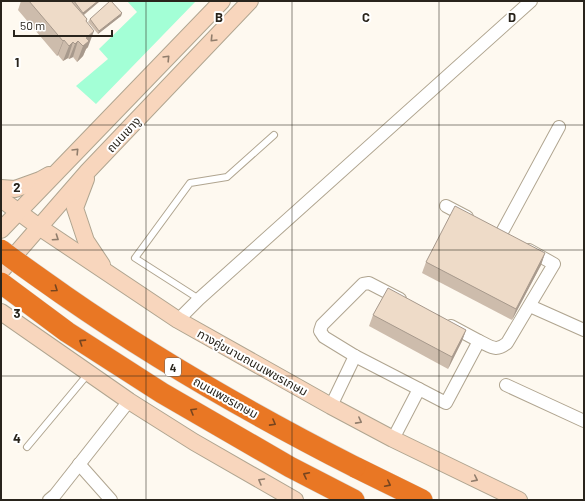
<svg xmlns="http://www.w3.org/2000/svg" width="585" height="501" viewBox="0 0 585 501" font-family="Barlow,'Noto Sans Thai',sans-serif">
<style>
.green{fill:#a3ffd6}
.lines{fill:none;stroke-linecap:round;stroke-linejoin:round}
.lane-casing{stroke:#b0a590;stroke-width:8}
.street-casing{stroke:#b0a590;stroke-width:14}
.secondary-casing{stroke:#b0a590;stroke-width:18}
.highway-casing{stroke:#d8d8d6;stroke-width:22}
.lane{stroke:#fff;stroke-width:6}
.street{stroke:#fff;stroke-width:12}
.secondary{stroke:#f8d6bd;stroke-width:16}
.highway{stroke:#e97724;stroke-width:21}
.highway-bridge-casing{stroke:#d8d8d6;stroke-width:22;stroke-linecap:butt}
.highway-bridge{stroke:#e97724;stroke-width:21}
.wall{fill:#cdbcac}
.shaded-wall{fill:#a7998c}
.building{fill:#eedbc8;stroke:#a7998c}
.oneway{stroke:#907d6c}
.oneway2{stroke:#76451f}
.grid{fill:none;stroke:#29241c;stroke-width:1;stroke-opacity:0.55}
.labels{text-anchor:middle;dominant-baseline:central;stroke-width:4;stroke-linejoin:round;paint-order:stroke}
.shield{fill:#fff;stroke:#696660;stroke-width:1}
.shield-label{font-size:11px;font-weight:bold;fill:#29241c}
.street-label{font-size:12px;fill:#29241c;stroke:#fff}
.grid-label{font-size:13px;text-anchor:middle;font-weight:bold;fill:#29241c;stroke:#fff;stroke-width:4;stroke-linejoin:round;paint-order:stroke}
</style>
<rect width="100%" height="100%" fill="#fef9f0"/>
<polygon class="green" points="127,1 196,1 96,104 76,86 108,59 99,49 137,12"/>
<g class="lines">
<g class="lane-casing">
<g id="lane">
<polyline points="199,299 135,258 190,183 227,177 274,135"/>
<polyline points="27,447 88,374"/>
</g>
</g>
<g class="street-casing">
<g id="street">
<polyline points="446,206 467,217"/>
<polyline points="501,234 559,127"/>
<polyline points="400,299 369,283 363,284 322,325 320,331 324,337 355,356 419,389"/>
<polyline points="530,306 584,330"/>
<polyline points="178,320 199,299 531,1"/>
<path d="M479 341C492 347 496 352 507 343L554 264 529 250"/>
<polyline points="506,385 584,421"/>
<polyline points="331,406 355,356"/>
<polyline points="393,439 419,389 446,403 479,341 451,326"/>
<polyline points="79,464 111,500"/>
<polyline points="49,500 55,495 129,401"/>
</g>
</g>
<g class="secondary-casing">
<g id="secondary">
<polyline points="86,179 75,208 86,241 102,265"/>
<polyline points="1,188 15,189 40,180 49,175"/>
<polyline points="1,199 39,227 178,320 331,406 393,439 519,500"/>
<polyline points="1,230 222,1"/>
<polyline points="1,271 88,171 250,1"/>
<polyline points="1,312 129,401 194,442 295,500"/>
</g>
</g>
<g class="highway-casing">
<g id="highway">
<polyline points="1,283 67,332 162,393 290,467 354,500"/>
<polyline points="355,467 422,500"/>
</g>
</g>
<use href="#lane" class="lane"/>
<use href="#street" class="street"/>
<use href="#secondary" class="secondary"/>
<use href="#highway" class="highway"/>
<g class="highway-bridge-casing">
<path id="highway-bridge" d="M1 250C22 266 44 281 65 296 157 360 255 416 355 467"/>
</g>
<use href="#highway-bridge" class="highway-bridge"/>
</g>
<g class="wall">
<polygon points="21,1 71,1 72,3 73,1 100,1 84,15 87,19 87,22 88,47 86,49 83,56 77,62 73,57 69,59 68,58 63,61 58,55 57,56 18,10"/>
<polygon points="122,13 121,16 98,34 88,22 90,19"/>
<polygon points="545,253 541,265 512,320 422,273 426,262"/>
<polygon points="373,315 466,330 462,341 448,369 369,326"/>
</g>
<g class="shaded-wall">
<polygon points="98,1 100,1 82,16 83,13"/>
<polygon points="122,13 121,16 98,34 99,31"/>
<polygon points="94,31 88,47 86,49 83,56 77,62 86,38"/>
<polygon points="64,40 58,55 57,56 63,41"/>
<polygon points="78,41 73,57 69,59 75,44"/>
<polygon points="73,42 68,58 63,61 69,46"/>
<polygon points="545,253 541,265 512,320 516,309"/>
<polygon points="466,330 462,341 448,369 452,357"/>
</g>
<g class="building">
<polygon points="29,1 71,1 87,19 86,21 94,31 86,38 89,41 83,46 78,41 75,44 73,42 69,46 64,40 63,41"/>
<polygon points="74,1 98,1 83,13"/>
<polygon points="110,1 111,1 122,13 99,31 90,19"/>
<polygon points="455,206 545,253 516,309 426,262"/>
<polygon points="388,288 466,330 452,357 373,315"/>
</g>
<defs><path id="oneway-chevron" d="M-2-3.5L2.5 0L-2 3.5" fill="none" stroke-width="1.6" stroke-linecap="round" stroke-linejoin="round"/></defs>
<g class="oneway">
<use href="#oneway-chevron" transform="translate(213 39) rotate(134)"/>
<use href="#oneway-chevron" transform="translate(167 58) rotate(-46)"/>
<use href="#oneway-chevron" transform="translate(76 151) rotate(-46)"/>
<use href="#oneway-chevron" transform="translate(56 238) rotate(34)"/>
<use href="#oneway-chevron" transform="translate(359 421) rotate(28)"/>
<use href="#oneway-chevron" transform="translate(475 479) rotate(26)"/>
<use href="#oneway-chevron" transform="translate(261 481) rotate(-150)"/>
</g>
<g class="oneway2">
<use href="#oneway-chevron" transform="translate(55 289) rotate(35)"/>
<use href="#oneway-chevron" transform="translate(82 342) rotate(-147)"/>
<use href="#oneway-chevron" transform="translate(193 411) rotate(-150)"/>
<use href="#oneway-chevron" transform="translate(273 423) rotate(29)"/>
<use href="#oneway-chevron" transform="translate(306 475) rotate(-153)"/>
<use href="#oneway-chevron" transform="translate(388 484) rotate(27)"/>
</g>
<path class="grid" d="M146 1V500M292 1V500M439 1V500M1 125H584M1 250H584M1 376H584"/>
<g class="labels">
<rect class="shield" x="165" y="358" width="16" height="18" rx="3"/>
<g class="shield-label">
<text x="173" y="367">4</text>
</g>
<g class="street-label">
<text transform="translate(123 134) rotate(-47)">ถนนเขางู</text>
<text transform="translate(253 362) rotate(29)">ทางคู่ขนานถนนเพชรเกษม</text>
<text transform="translate(226 397) rotate(29)">ถนนเพชรเกษม</text>
</g>
</g>
<g class="grid-label">
<text x="219" y="22">B</text>
<text x="366" y="22">C</text>
<text x="512" y="22">D</text>
<text x="17" y="67">1</text>
<text x="17" y="192">2</text>
<text x="17" y="318">3</text>
<text x="17" y="443">4</text>
</g>
<rect width="585" height="501" fill="none" stroke="#29241c" stroke-width="4"/>
<path d="M14 30v6h98v-6" fill="none" stroke="#29241c" stroke-width="2"/>
<text x="20" y="30" font-size="12" fill="#29241c" stroke="#ffffff" stroke-width="3" paint-order="stroke">50 m</text>
</svg>
